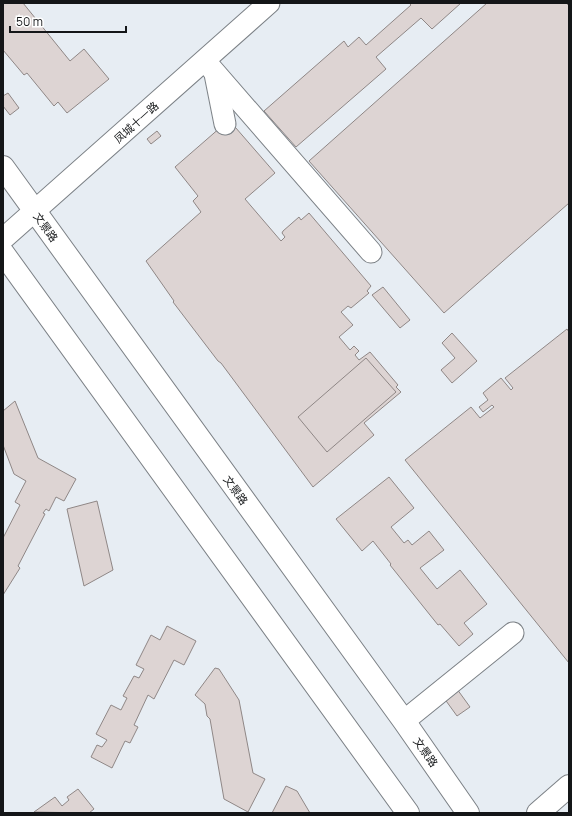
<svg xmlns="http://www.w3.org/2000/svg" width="572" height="816" viewBox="0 0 572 816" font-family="Manrope,'Noto Sans SC',sans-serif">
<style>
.building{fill:#ddd4d3;stroke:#8f8786}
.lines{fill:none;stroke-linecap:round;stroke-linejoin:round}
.minor-casing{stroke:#7c8186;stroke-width:23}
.major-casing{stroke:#7c8186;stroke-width:24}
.minor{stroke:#fff;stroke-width:21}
.major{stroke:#fff;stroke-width:22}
.labels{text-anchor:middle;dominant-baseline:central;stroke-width:3;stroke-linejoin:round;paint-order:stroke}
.street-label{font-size:11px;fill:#141618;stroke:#fff}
</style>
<rect width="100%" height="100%" fill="#e7edf3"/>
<g class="building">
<polygon points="3,3 23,3 70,61 84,49 109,79 67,113 58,102 54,106 27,73 24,75 3,50"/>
<polygon points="409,3 461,3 432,29 421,18 376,57 386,69 296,147 264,111 344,41 348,47 359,37 366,45 411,5"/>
<polygon points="487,3 566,3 569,6 569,203 444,313 309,161"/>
<polygon points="8,93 19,108 10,115 3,106 3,96"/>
<polygon points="229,120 275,173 245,199 281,241 285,237 282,233 283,231 299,217 301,220 309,213 371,286 367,291 369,293 351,308 348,306 341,312 353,325 339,337 350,350 354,346 359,351 355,355 359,360 370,352 398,385 396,387 401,392 364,423 374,435 313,487 221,363 218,361 173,302 174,301 146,261 201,212 193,201 198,196 175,167"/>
<polygon points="157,131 161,136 151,144 147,139"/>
<polygon points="383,287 410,320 400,328 372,295"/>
<polygon points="567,329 569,332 569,663 405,460 471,407 480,418 494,407 492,405 483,412 479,407 488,400 483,393 501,378 511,390 513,388 505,378"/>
<polygon points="452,333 477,361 452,383 441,370 455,358 442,343"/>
<polygon points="366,358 396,392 327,452 298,417"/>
<polygon points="15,401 38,458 76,479 64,501 56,497 49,511 46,509 43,513 45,514 18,566 20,568 3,595 3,538 20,505 15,502 26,481 14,474 3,445 3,411"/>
<polygon points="389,477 414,508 391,527 404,543 408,540 412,545 429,531 444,550 420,568 437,589 460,570 487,604 464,623 473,634 459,646 440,624 438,625 390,565 391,564 373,541 362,551 336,519"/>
<polygon points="97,501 113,570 84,586 67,509"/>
<polygon points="167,626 196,641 184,665 174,660 154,699 148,695 134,725 138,727 130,743 125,741 112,768 91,757 97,745 102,747 107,740 96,734 111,705 121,710 127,698 123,696 134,676 139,678 144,669 136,665 151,635 160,640"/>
<polygon points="215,668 219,669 239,700 253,773 265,779 248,812 224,799 210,719 207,716 205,704 195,695"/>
<polygon points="457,689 470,707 457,716 444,698"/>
<polygon points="286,786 297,791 310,813 272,813"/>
<polygon points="78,789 94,809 89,813 34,812 55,797 62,806 69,800 67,797"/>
</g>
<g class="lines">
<g class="minor-casing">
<g id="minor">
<polyline points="205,61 371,252"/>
<polyline points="215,74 225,124"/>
<polyline points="3,239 269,3"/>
<polyline points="404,721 513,633"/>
</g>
</g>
<g class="major-casing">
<g id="major">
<polyline points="3,167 404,721 468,813"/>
<polyline points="3,253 408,813"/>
<polyline points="538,813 569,786"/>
</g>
</g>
<use href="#minor" class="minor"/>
<use href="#major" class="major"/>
</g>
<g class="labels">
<g class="street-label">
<text transform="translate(136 122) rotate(-42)">凤城十一路</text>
<text transform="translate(46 227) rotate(54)">文景路</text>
<text transform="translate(236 490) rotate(54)">文景路</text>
<text transform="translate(426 752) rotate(55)">文景路</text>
</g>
</g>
<rect width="572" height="816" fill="none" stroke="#141618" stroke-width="8"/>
<path d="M10 26v6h116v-6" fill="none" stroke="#141618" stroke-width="2"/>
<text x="16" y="26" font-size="12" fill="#141618" stroke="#ffffff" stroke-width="3" paint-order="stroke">50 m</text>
</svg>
